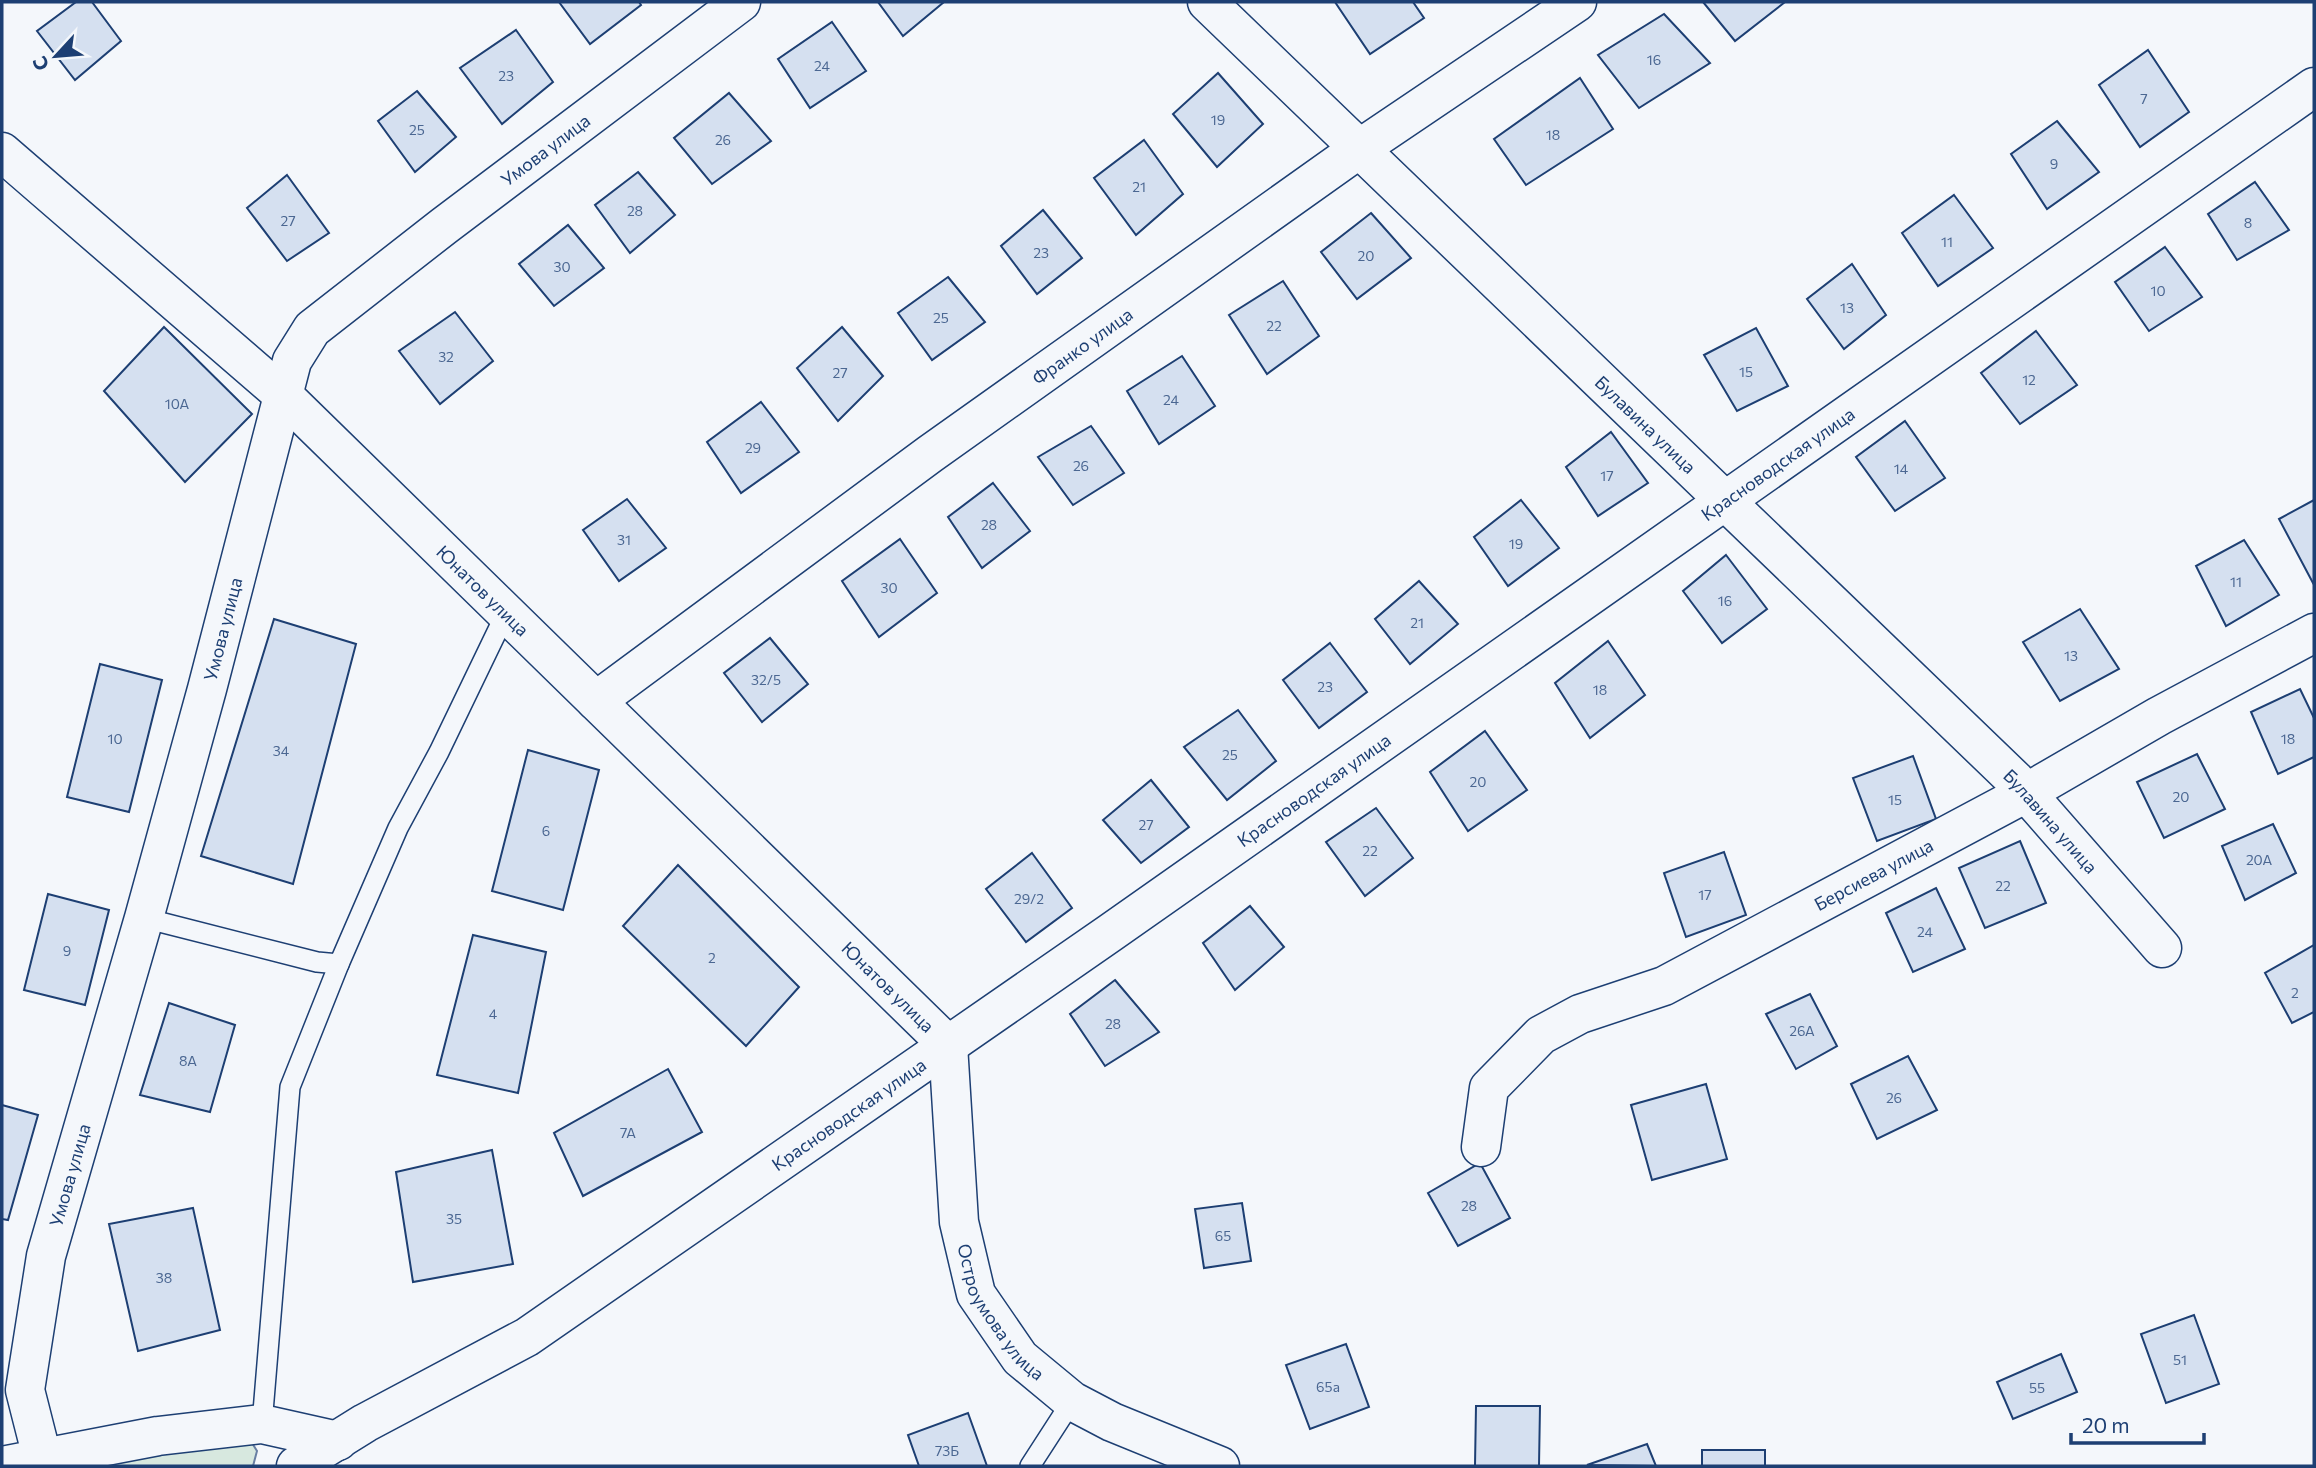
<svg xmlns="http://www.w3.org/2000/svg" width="2316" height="1468" viewBox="0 0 2316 1468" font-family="Commissioner,sans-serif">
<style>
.green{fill:#d7e8df;stroke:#687fa3;stroke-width:2}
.building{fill:#d5e0f0;stroke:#1d3f73;stroke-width:2}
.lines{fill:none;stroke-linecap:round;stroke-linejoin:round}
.service-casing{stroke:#1d3f73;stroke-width:22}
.minor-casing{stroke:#1d3f73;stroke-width:41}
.service{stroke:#f4f7fb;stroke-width:19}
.minor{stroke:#f4f7fb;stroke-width:38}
.labels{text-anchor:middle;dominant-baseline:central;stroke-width:5;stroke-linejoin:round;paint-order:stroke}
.number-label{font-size:14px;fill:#4b6792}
.street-label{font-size:18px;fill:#1d3f73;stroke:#f4f7fb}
</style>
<rect width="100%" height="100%" fill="#f4f7fb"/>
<polygon class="green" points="249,1438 257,1451 253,1466 54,1466"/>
<g class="building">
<polygon points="76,2 92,2 121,41 75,80 37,31"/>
<polygon points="559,2 639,2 641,5 590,44"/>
<polygon points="878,2 944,2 903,36"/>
<polygon points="1335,2 1413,2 1424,18 1370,54"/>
<polygon points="1703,2 1785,2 1735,41"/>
<polygon points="1664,14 1710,63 1639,108 1598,55"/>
<polygon points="832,22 866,71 810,108 778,59"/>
<polygon points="516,30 553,82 502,124 460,68"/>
<polygon points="2148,50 2189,112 2140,147 2099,85"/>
<polygon points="1218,73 1263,124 1217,167 1173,114"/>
<polygon points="1580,78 1613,129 1526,185 1494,139"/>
<polygon points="417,91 456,137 415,172 378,121"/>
<polygon points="729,93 771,141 712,184 674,138"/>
<polygon points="2057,121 2099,172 2047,209 2011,154"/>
<polygon points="1144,140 1183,194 1136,235 1094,178"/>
<polygon points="638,172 675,215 630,253 595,205"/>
<polygon points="287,175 329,233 287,261 247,208"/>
<polygon points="2255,182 2289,230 2237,260 2208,214"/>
<polygon points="1954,195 1993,248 1938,286 1902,233"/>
<polygon points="1043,210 1082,258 1037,294 1001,246"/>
<polygon points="1371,213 1411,258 1357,299 1321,252"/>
<polygon points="568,225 604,268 554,306 519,264"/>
<polygon points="2165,247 2202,297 2149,331 2115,282"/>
<polygon points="1852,264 1886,315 1844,349 1807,299"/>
<polygon points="948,277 985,322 932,360 898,313"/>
<polygon points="1283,281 1319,336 1267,374 1229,315"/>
<polygon points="455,312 493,361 440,404 399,351"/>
<polygon points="164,327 252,414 185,482 104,391"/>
<polygon points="842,327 883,376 838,421 797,368"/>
<polygon points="1756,328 1788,386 1737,411 1704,355"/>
<polygon points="2036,331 2077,385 2020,424 1981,373"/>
<polygon points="1182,356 1215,406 1159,444 1127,391"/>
<polygon points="761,402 799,452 741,493 707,442"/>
<polygon points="1905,421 1945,478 1895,511 1856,457"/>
<polygon points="1091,426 1124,473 1073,505 1038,457"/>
<polygon points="1611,432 1648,483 1598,516 1566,467"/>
<polygon points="993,483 1030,531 982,568 948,517"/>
<polygon points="627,499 666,548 619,581 583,530"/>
<polygon points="1521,500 1559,548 1508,586 1474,537"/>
<polygon points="2314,500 2314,582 2313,583 2279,519"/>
<polygon points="900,539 937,593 879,637 842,581"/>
<polygon points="2244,540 2279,595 2226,626 2196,566"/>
<polygon points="1726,555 1767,609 1722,643 1683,591"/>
<polygon points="1419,581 1458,624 1410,664 1375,619"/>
<polygon points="2080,609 2119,669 2060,701 2023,642"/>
<polygon points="274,619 356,644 293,884 201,856"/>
<polygon points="770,638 808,684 762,722 724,673"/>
<polygon points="1608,641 1645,695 1590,738 1555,683"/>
<polygon points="1330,643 1367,692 1319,728 1283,680"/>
<polygon points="100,664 162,680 129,812 67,797"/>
<polygon points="2300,689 2314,718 2314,757 2278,774 2251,712"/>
<polygon points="1238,710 1276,761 1227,800 1184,747"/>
<polygon points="1485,731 1527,790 1468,831 1430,772"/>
<polygon points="528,750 599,770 563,910 492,891"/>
<polygon points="2197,754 2225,809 2164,838 2137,782"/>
<polygon points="1913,756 1936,819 1877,841 1853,778"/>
<polygon points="1151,780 1189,827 1141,863 1103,820"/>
<polygon points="1376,808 1413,858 1365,896 1326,842"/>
<polygon points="2273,824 2296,873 2245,900 2222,846"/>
<polygon points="2020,841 2046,903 1985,928 1959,868"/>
<polygon points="1724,852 1746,915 1686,937 1664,873"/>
<polygon points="1032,853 1072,908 1026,942 986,889"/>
<polygon points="678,865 799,987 746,1046 623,926"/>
<polygon points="1936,888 1965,949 1913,972 1886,913"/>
<polygon points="48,894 109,910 85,1005 24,990"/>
<polygon points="1250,906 1284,947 1235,990 1203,943"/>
<polygon points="473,935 546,952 518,1093 437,1075"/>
<polygon points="2314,945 2314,1012 2292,1023 2265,973"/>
<polygon points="1115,980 1159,1032 1105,1066 1070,1014"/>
<polygon points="1810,994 1837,1046 1796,1069 1766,1014"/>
<polygon points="169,1003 235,1025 210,1112 140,1095"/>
<polygon points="1908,1056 1937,1110 1877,1139 1851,1084"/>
<polygon points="668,1069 702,1132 583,1196 554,1133"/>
<polygon points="1706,1084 1727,1159 1652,1180 1631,1105"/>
<polygon points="2,1105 38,1115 8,1220 2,1219"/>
<polygon points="492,1150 513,1264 413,1282 396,1172"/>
<polygon points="1480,1163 1510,1218 1458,1246 1428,1193"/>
<polygon points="1242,1203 1251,1261 1204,1268 1195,1209"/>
<polygon points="193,1208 220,1330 138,1351 109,1224"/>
<polygon points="2194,1315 2219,1384 2166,1403 2141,1334"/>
<polygon points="1346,1344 1369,1407 1310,1429 1286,1365"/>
<polygon points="2061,1354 2077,1392 2013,1419 1997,1382"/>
<polygon points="1476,1406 1540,1406 1539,1466 1475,1466"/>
<polygon points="968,1413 987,1466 919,1466 908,1435"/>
<polygon points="1647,1444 1656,1466 1587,1465"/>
<rect x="1702" y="1450" width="63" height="16"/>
</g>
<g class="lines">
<g class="service-casing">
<g id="service">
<polyline points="144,918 317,962 339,964 398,828 439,752 506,613"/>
<polyline points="262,1424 290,1087 339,964"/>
<polyline points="1030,1466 1072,1401"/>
</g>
</g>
<g class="minor-casing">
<g id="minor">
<path id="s1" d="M1207 2 2015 780 2162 948"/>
<path id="s2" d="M2 152 283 395 948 1045 959 1222 976 1294 1020 1358 1072 1401 1112 1422 1220 1466"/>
<path id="s3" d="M596 701 930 454 1359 149 1577 2"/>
<path id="s4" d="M1481 1147 1489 1088 1541 1035 1580 1014 1664 986 2026 793 2159 716 2314 633"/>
<path id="s5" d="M42 1457 25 1390 46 1256 144 918 207 689 292 361 312 329 444 226 741 2"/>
<polyline points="2,1466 158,1436 262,1424 338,1441"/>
<path id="s6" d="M296 1466 365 1423 527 1337 1110 933 2314 87"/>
</g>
</g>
<use href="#service" class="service"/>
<use href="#minor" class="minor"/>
</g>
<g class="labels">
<g class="number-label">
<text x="1654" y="59">16</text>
<text x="822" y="65">24</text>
<text x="506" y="75">23</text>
<text x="2144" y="98">7</text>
<text x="1218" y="119">19</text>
<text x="417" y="129">25</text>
<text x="1553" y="134">18</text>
<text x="723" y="139">26</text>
<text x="2054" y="163">9</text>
<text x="1139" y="186">21</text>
<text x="635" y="210">28</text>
<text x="288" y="220">27</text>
<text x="2248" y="222">8</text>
<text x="1947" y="241">11</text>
<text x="1041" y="252">23</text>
<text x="1366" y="255">20</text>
<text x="562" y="266">30</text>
<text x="2158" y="290">10</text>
<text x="1847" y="307">13</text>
<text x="941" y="317">25</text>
<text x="1274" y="325">22</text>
<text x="446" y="356">32</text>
<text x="1746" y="371">15</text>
<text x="840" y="372">27</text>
<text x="2029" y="379">12</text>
<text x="1171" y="399">24</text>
<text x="177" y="403">10А</text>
<text x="753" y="447">29</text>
<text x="1081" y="465">26</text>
<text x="1901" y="468">14</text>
<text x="1607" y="475">17</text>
<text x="989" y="524">28</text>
<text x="624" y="539">31</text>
<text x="1516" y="543">19</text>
<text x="2236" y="581">11</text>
<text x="889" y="587">30</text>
<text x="1725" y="600">16</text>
<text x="1417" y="622">21</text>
<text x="2071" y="655">13</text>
<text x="766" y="679">32/5</text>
<text x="1325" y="686">23</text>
<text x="1600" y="689">18</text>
<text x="115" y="738">10</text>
<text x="2288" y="738">18</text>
<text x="281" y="750">34</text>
<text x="1230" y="754">25</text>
<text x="1478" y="781">20</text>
<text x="2181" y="796">20</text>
<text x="1895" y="799">15</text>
<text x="1146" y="824">27</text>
<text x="546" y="830">6</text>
<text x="1370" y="850">22</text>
<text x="2259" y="859">20А</text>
<text x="2003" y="885">22</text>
<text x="1705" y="894">17</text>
<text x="1029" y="898">29/2</text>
<text x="1925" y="931">24</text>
<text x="67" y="950">9</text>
<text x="712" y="957">2</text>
<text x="2295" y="992">2</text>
<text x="493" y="1013">4</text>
<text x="1113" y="1023">28</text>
<text x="1802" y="1030">26А</text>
<text x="188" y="1060">8А</text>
<text x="1894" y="1097">26</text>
<text x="628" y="1132">7А</text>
<text x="1469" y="1205">28</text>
<text x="454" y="1218">35</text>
<text x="1223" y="1235">65</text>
<text x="164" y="1277">38</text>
<text x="2180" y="1359">51</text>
<text x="1328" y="1386">65а</text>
<text x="2037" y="1387">55</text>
<text x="947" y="1450">73Б</text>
</g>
<g class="street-label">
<text stroke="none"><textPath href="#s5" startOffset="1465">Умова улица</textPath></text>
<text stroke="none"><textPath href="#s3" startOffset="602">Франко улица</textPath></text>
<text stroke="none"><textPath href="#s1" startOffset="609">Булавина улица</textPath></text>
<text stroke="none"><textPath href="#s6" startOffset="1790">Красноводская улица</textPath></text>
<text stroke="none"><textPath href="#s2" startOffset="651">Юнатов улица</textPath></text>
<text stroke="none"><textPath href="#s5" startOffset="856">Умова улица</textPath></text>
<text stroke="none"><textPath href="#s6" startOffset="1223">Красноводская улица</textPath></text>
<text stroke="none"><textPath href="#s1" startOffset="1176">Булавина улица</textPath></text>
<text stroke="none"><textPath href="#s4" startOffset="504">Берсиева улица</textPath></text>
<text stroke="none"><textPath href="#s2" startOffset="1218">Юнатов улица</textPath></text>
<text stroke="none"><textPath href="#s6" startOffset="656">Красноводская улица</textPath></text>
<text stroke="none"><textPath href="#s5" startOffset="289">Умова улица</textPath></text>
<text stroke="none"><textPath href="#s2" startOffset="1580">Остроумова улица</textPath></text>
</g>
</g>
<rect width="2316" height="1468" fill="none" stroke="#1d3f73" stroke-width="7"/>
<g transform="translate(56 56) rotate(244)" stroke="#f4f7fb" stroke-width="5" paint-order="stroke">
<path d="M0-5L12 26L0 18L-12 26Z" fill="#1d3f73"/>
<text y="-10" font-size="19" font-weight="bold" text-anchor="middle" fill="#1d3f73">С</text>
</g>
<path d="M2071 1433v10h133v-10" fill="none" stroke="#1d3f73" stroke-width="3.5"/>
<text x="2082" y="1433" font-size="21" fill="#1d3f73" stroke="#f4f7fb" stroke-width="5" paint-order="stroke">20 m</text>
</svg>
